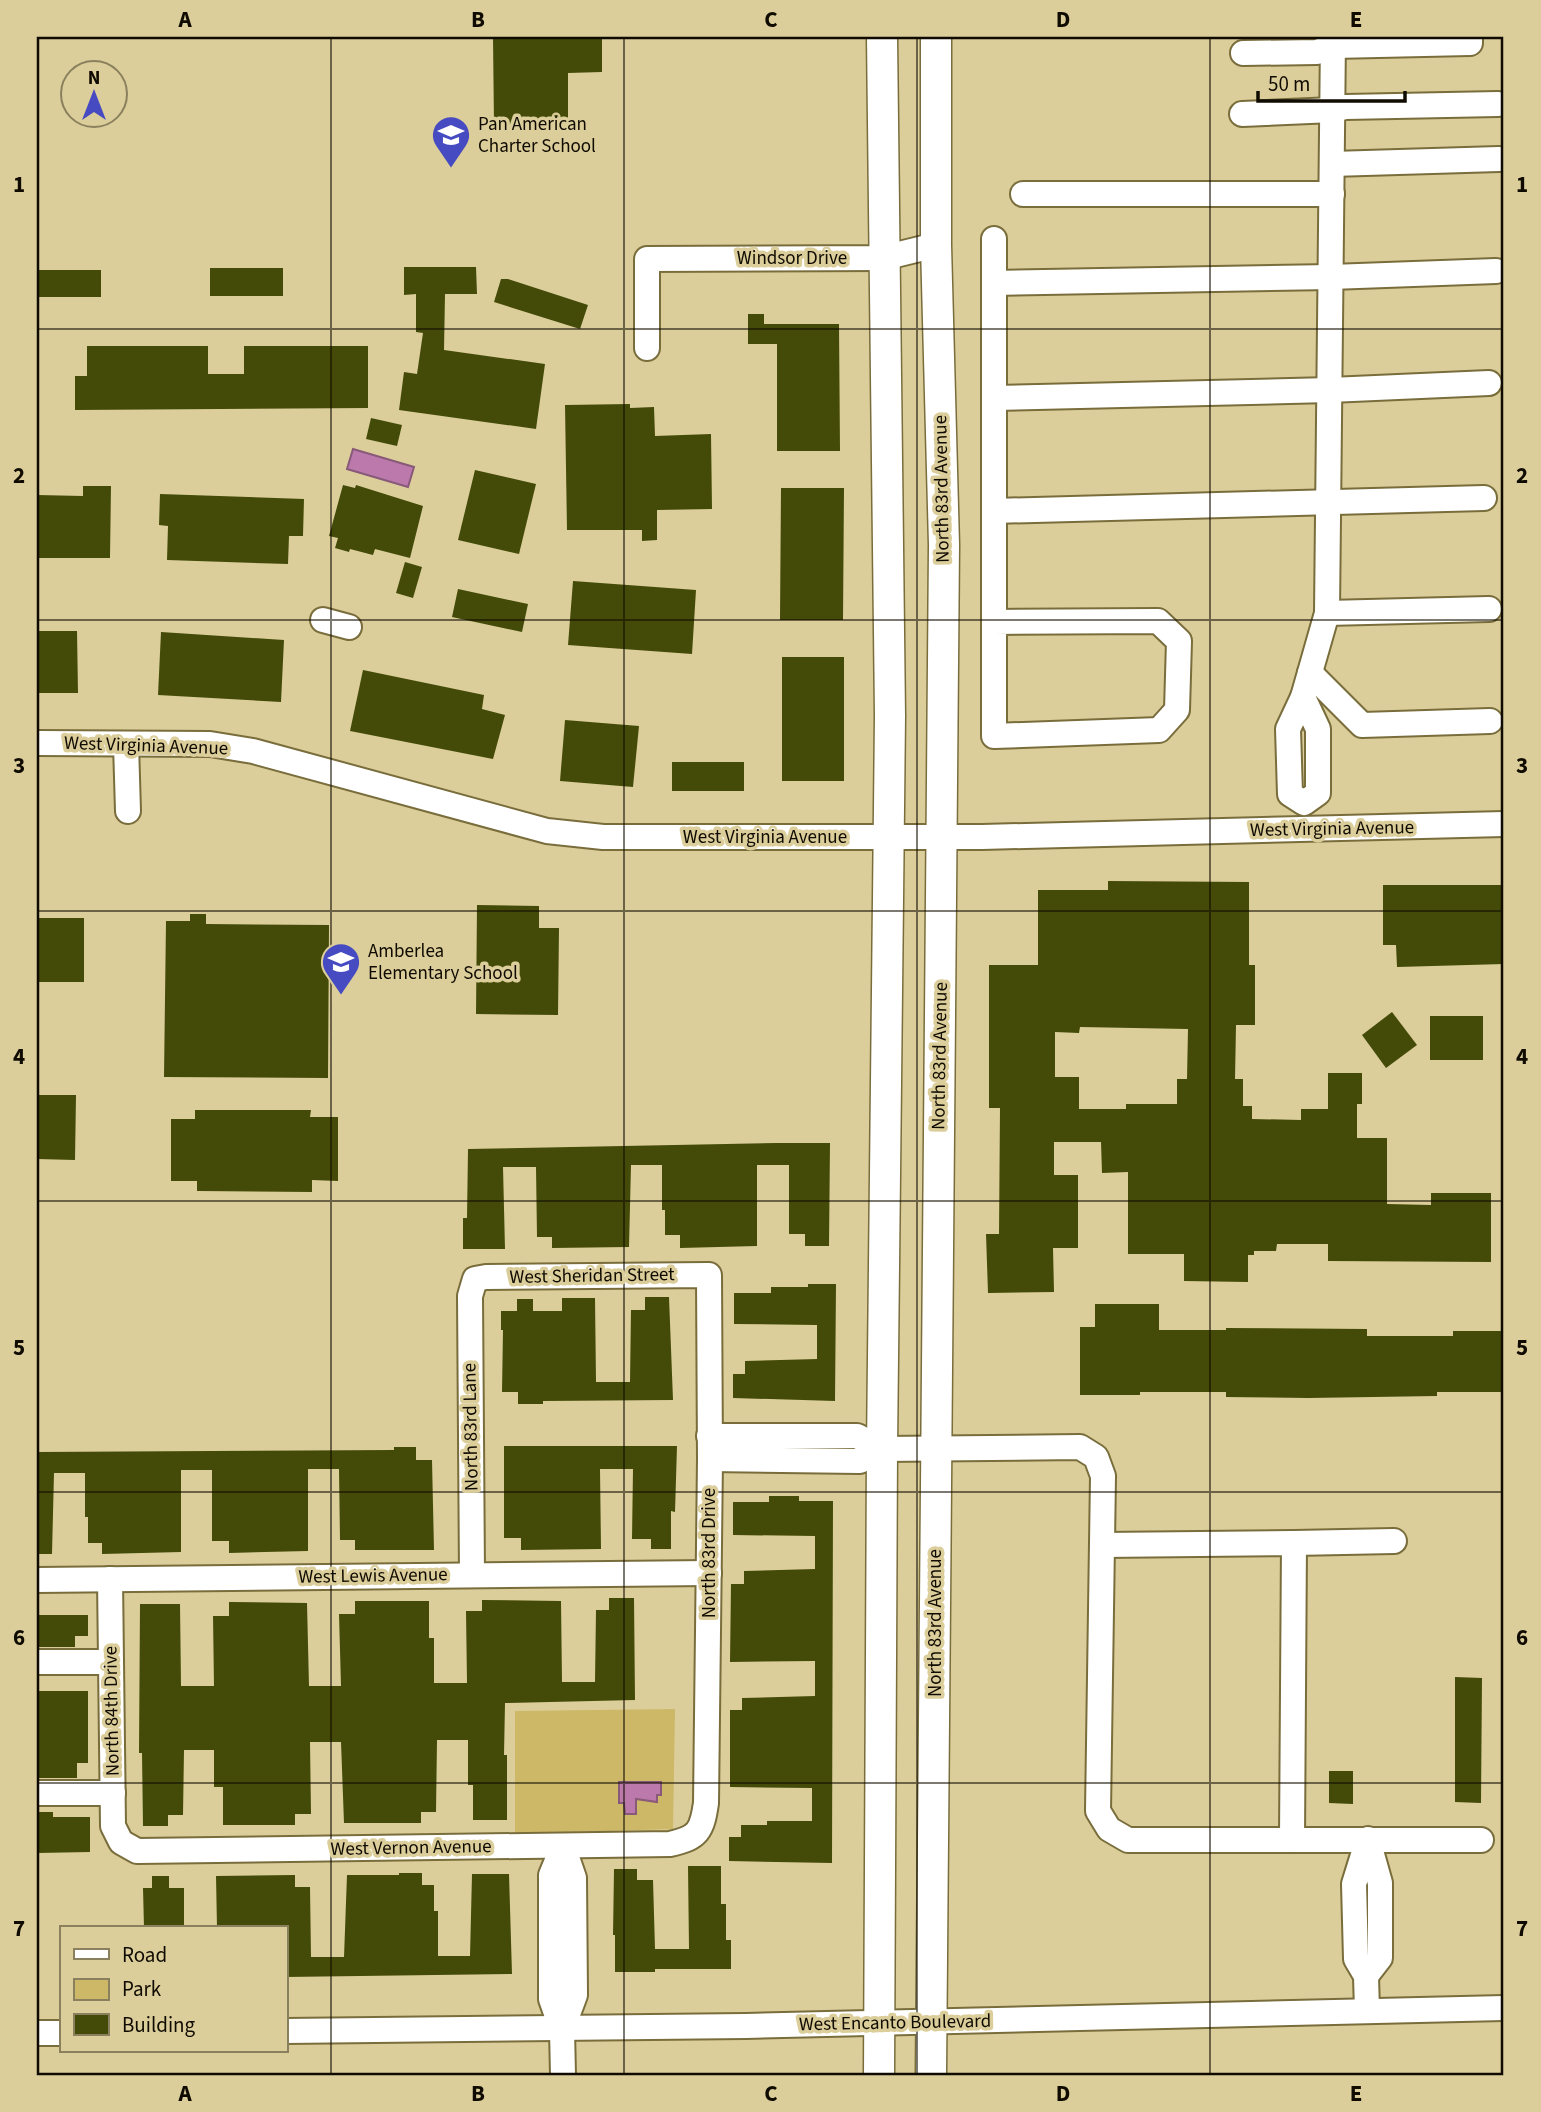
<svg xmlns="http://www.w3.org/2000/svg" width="1541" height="2112" viewBox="0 0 1541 2112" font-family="'Source Sans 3',sans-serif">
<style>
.green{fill:#cdb867}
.water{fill:#bc7aac;stroke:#885978;stroke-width:2}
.building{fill:#444b08;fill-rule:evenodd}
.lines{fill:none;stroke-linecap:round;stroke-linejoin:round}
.minor-casing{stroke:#796d3c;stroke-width:28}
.major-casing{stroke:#796d3c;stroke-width:33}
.minor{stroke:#fff;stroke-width:24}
.major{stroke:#fff;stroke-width:30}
.grid{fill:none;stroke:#100b00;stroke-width:2;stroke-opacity:0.55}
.labels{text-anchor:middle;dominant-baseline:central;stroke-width:7;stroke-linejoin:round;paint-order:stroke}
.poi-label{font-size:19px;fill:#100b00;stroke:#dbce9b;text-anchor:start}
.street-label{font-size:19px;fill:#100b00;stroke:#dbce9b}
.neatline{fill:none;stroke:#100b00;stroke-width:2.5}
.grid-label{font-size:23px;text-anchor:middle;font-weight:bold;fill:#100b00}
</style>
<rect width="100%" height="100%" fill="#dbce9b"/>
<polygon class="green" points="675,1709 673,1829 515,1834 515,1711"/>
<g class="water">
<polygon points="353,449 414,467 408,487 347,469"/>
<polygon points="619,1782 661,1782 661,1795 657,1795 657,1802 636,1799 636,1814 625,1814 624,1803 619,1803"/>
</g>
<g class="building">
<polygon points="493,37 602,37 602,72 568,73 568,125 494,125"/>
<polygon points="404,267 476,267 477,294 445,294 444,350 545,364 536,429 399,410 404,372 417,374 423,333 416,332 416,294 404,295"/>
<rect x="210" y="268" width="73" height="28"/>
<rect x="37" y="270" width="64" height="27"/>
<polygon points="501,279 508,279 588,305 580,329 494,302"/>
<polygon points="748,314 764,314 764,324 839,324 840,451 777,451 777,344 748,344"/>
<polygon points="87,346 208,346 208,374 244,374 244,346 368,346 368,408 75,410 75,376 87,376"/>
<polygon points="630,404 630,408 654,407 655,436 711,434 712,509 657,510 657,540 642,541 642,530 567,530 565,405"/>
<polygon points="371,418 402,425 397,446 366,439"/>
<polygon points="475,470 536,484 519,554 458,540"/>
<polygon points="343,485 355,488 356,485 423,506 410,558 375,549 373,555 350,549 349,552 335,548 338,538 329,536"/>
<polygon points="83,486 111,486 110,558 37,558 37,495 83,496"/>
<polygon points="781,488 844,488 843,620 780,620"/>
<polygon points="160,494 304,499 303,536 289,536 288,564 167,560 168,526 159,525"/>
<polygon points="405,562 422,567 413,598 396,593"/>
<polygon points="573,581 696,590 692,654 568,645"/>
<polygon points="458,589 528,604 522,632 452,617"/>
<polygon points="37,631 77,631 78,693 37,693"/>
<polygon points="161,632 284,640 281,702 158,695"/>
<rect x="782" y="657" width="62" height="124"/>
<polygon points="363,670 484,695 482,709 505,715 493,759 350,731"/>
<polygon points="565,720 639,726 633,787 560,781"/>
<rect x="672" y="762" width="72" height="29"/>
<path d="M1108 881 1249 882V965H1255V1025H1236L1235 1079H1243V1106H1252V1119L1301 1120V1109H1328V1073H1362V1104H1357V1138H1387V1204L1431 1205V1193H1491V1262L1328 1261V1244H1277L1276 1251H1254V1255H1248V1282L1184 1281V1254H1128V1172L1102 1173 1101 1142H1054V1175H1078V1248H1053L1054 1292 988 1293 986 1234H999L1000 1108H989V965H1038V890H1108ZM1080 1027 1188 1029 1187 1079H1177V1104H1126V1109H1079V1077H1055V1032L1079 1033Z"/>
<polygon points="1383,885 1504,885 1504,964 1397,967 1396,945 1383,945"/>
<polygon points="477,905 539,906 539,928 559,928 558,1015 476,1014"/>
<polygon points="190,914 206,914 206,924 329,925 328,1078 164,1077 166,921 190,921"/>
<rect x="37" y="918" width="47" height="64"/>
<polygon points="1392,1012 1417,1045 1386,1068 1362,1035"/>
<rect x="1430" y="1016" width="53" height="44"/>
<polygon points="37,1095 76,1095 75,1160 37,1159"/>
<polygon points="195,1110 311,1110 310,1117 338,1117 338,1181 312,1180 312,1192 197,1191 197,1181 171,1181 171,1119 195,1119"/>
<polygon points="777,1143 830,1143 829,1246 805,1246 805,1234 789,1234 789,1165 757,1165 757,1246 680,1248 680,1235 665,1235 665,1210 662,1210 662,1165 631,1165 629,1247 552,1248 552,1237 537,1237 536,1167 503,1167 505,1249 463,1249 463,1218 467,1218 468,1149"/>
<polygon points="808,1284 836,1284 835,1401 733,1398 733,1374 745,1374 745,1361 817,1359 817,1325 734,1324 734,1293 771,1293 771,1287 808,1287"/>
<polygon points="645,1297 669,1297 673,1400 543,1401 543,1404 518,1404 518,1392 502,1392 503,1330 501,1330 501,1311 517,1311 517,1299 533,1299 533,1311 562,1311 562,1298 595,1298 596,1382 630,1382 631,1310 645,1310"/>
<polygon points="1095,1304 1159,1304 1159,1330 1226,1330 1226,1328 1367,1329 1367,1336 1453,1336 1453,1331 1504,1331 1504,1392 1437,1392 1437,1396 1308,1398 1226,1397 1226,1392 1140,1392 1140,1395 1080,1395 1080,1327 1095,1327"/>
<polygon points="504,1446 677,1446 675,1512 671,1511 671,1549 651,1549 651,1539 632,1539 633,1469 600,1469 601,1549 521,1550 521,1538 504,1538"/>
<polygon points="394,1447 416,1447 416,1460 432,1460 434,1550 355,1550 355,1540 340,1540 339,1469 308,1469 308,1551 229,1553 229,1541 212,1541 212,1470 181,1470 181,1552 102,1554 102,1543 88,1543 88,1517 85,1517 85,1473 54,1473 52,1554 37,1554 37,1452 394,1450"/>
<polygon points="769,1496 799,1496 799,1501 833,1501 832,1863 729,1861 729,1837 741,1837 741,1825 767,1825 767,1821 812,1821 812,1788 730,1787 730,1710 742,1710 742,1698 815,1696 815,1661 730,1662 731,1584 744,1584 744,1571 815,1569 815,1536 733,1535 733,1502 769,1502"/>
<polygon points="609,1598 634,1598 635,1700 505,1703 504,1755 507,1755 507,1820 473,1820 473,1785 468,1785 468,1740 437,1740 436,1812 421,1812 421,1823 344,1823 341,1742 310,1742 311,1814 295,1814 295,1825 223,1825 223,1787 214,1787 214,1750 184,1750 183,1815 168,1815 168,1826 143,1826 142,1753 139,1753 140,1604 180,1604 181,1686 214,1686 213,1616 229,1616 229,1602 307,1603 309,1686 341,1686 339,1614 355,1614 355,1601 429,1601 429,1638 434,1638 434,1683 467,1683 466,1611 482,1611 482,1600 561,1601 562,1682 595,1682 596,1610 609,1610"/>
<polygon points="37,1615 88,1615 88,1636 75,1636 75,1647 37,1647"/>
<polygon points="1455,1677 1482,1678 1481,1803 1455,1802"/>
<polygon points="37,1691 88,1691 88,1763 77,1763 77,1778 37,1778"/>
<polygon points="1329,1771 1353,1771 1353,1804 1329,1803"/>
<polygon points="37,1812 53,1812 53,1817 90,1817 90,1852 37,1853"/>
<polygon points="688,1866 721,1866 721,1904 726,1904 726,1940 731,1940 731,1969 655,1969 655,1972 615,1972 615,1935 613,1935 614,1869 637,1869 637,1880 653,1880 655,1949 689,1949"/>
<polygon points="399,1873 422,1873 422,1885 434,1885 434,1911 438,1911 438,1956 470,1956 472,1874 509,1874 512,1974 285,1977 285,1928 217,1928 216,1876 295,1875 295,1887 310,1887 311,1957 344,1957 347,1875 399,1875"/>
<polygon points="152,1876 169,1876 169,1888 184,1888 184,1928 144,1928 143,1888 152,1888"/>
</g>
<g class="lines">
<g class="minor-casing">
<g id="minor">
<polyline points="1243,53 1317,52 1333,46 1470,43 1470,37"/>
<polyline points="1242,114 1333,110 1345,107 1498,104"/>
<polyline points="1332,164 1499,159"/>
<polyline points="1023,194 1332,194"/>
<path d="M994 239C994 404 994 570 994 736L1159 730 1177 710 1179 641 1158 621 994 622"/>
<polyline points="994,283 1331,277 1496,271"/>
<polyline points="647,348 647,259 883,258 936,245"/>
<polyline points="994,398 1330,390 1489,383"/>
<polyline points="994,511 1484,498"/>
<polyline points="1327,613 1489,609"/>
<polyline points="323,620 349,627"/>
<polyline points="1310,673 1362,725 1490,721"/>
<polyline points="1303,697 1327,613 1333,37"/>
<polygon points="1303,697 1318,729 1318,793 1304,803 1290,794 1288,729"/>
<polyline points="37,743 210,744 253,751 547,831 603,837 982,837 1504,824"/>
<polyline points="126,744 128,811"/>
<polyline points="709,1436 857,1436 882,1449 1080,1447 1096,1457 1103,1476 1098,1811 1109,1829 1128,1840 1481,1840"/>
<polyline points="710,1459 860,1461 882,1449"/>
<polyline points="1294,1543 1394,1541"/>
<polyline points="1102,1545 1294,1543 1292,1839"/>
<path d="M110 1579 113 1826 121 1842 137 1851 670 1844C698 1838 702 1831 706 1803L710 1459 709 1275 486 1277 475 1279 470 1296 472 1575"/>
<polyline points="37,1580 709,1573"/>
<polyline points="37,1662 111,1662"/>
<polyline points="37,1793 113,1793"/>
<polyline points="563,1846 551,1875 551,1999 562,2030 563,2075"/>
<polyline points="1366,1976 1380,1958 1380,1883 1368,1840"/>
<polyline points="1367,2011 1366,1976 1356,1959 1354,1884 1368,1839"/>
<polyline points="562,2030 575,1995 574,1878 563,1846"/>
<polyline points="285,2031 746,2026 1504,2008"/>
<polyline points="37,2033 61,2033"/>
</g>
</g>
<g class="major-casing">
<g id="major">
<polyline points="879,2075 882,1449 890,716 882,37"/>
<polyline points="931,2075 944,545 936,245 936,37"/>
</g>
</g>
<use href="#minor" class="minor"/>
<use href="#major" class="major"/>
</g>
<path class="grid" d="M331 37V2075M624 37V2075M917 37V2075M1210 37V2075M37 329H1504M37 620H1504M37 911H1504M37 1201H1504M37 1492H1504M37 1783H1504"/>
<defs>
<g id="school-pin" transform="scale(2.0125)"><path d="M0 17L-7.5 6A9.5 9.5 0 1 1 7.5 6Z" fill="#474bc1" stroke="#dbce9b"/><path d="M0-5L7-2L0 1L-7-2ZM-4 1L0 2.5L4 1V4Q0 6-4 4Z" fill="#fff"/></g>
</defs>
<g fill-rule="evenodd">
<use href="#school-pin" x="451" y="135"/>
<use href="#school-pin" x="341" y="962"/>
</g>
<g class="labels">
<g class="poi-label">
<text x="478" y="124">Pan American<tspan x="478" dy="22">Charter School</tspan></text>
<text x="368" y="951">Amberlea<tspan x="368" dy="22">Elementary School</tspan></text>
</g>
<g class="street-label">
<text x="792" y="258">Windsor Drive</text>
<text transform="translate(942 489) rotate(-91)">North 83rd Avenue</text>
<text transform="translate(146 746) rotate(2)">West Virginia Avenue</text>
<text transform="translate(1332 829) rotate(-1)">West Virginia Avenue</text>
<text x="765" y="837">West Virginia Avenue</text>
<text transform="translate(940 1056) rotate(-89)">North 83rd Avenue</text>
<text transform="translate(592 1276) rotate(-1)">West Sheridan Street</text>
<text transform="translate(471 1427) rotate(-91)">North 83rd Lane</text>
<text transform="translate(709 1553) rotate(-90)">North 83rd Drive</text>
<text transform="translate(373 1576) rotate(-1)">West Lewis Avenue</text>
<text transform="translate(935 1623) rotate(-90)">North 83rd Avenue</text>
<text transform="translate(112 1711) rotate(-91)">North 84th Drive</text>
<text transform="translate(411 1848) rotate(-1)">West Vernon Avenue</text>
<text transform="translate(895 2023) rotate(-1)">West Encanto Boulevard</text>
</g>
</g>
<rect width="1541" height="2112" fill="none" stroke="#dbce9b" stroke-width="77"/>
<rect x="60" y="1926" width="228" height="126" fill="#dbce9b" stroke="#8a805d" stroke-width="2"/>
<rect x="74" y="1949" width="35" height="10" fill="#ffffff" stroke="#8a805d" stroke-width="2"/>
<text x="122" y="1962" font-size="21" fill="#100b00">Road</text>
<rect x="74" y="1979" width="35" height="21" fill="#cdb867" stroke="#8a805d" stroke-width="2"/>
<text x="122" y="1996" font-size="21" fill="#100b00">Park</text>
<rect x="74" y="2014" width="35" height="21" fill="#444b08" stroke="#8a805d" stroke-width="2"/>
<text x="122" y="2032" font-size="21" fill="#100b00">Building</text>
<g transform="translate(94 94)"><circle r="33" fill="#dbce9b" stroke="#8a805d" stroke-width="2"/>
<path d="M0-5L12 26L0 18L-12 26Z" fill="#474bc1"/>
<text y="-10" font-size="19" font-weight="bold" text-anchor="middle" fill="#100b00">N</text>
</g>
<path d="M1258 91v10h147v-10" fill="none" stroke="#100b00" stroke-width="3.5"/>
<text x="1268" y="91" font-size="21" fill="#100b00" stroke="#dbce9b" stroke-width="5" paint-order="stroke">50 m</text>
<rect x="38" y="38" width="1464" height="2036" class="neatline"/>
<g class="grid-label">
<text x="185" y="27">A</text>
<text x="478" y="27">B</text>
<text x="771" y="27">C</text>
<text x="1063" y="27">D</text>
<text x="1356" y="27">E</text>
<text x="19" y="192">1</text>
<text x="1522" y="192">1</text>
<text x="19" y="483">2</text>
<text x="1522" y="483">2</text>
<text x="19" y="773">3</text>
<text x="1522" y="773">3</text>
<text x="19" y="1064">4</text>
<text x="1522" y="1064">4</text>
<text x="19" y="1355">5</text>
<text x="1522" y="1355">5</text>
<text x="19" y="1645">6</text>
<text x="1522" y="1645">6</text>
<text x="19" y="1936">7</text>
<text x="1522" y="1936">7</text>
<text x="185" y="2101">A</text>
<text x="478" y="2101">B</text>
<text x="771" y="2101">C</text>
<text x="1063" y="2101">D</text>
<text x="1356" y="2101">E</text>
</g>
</svg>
